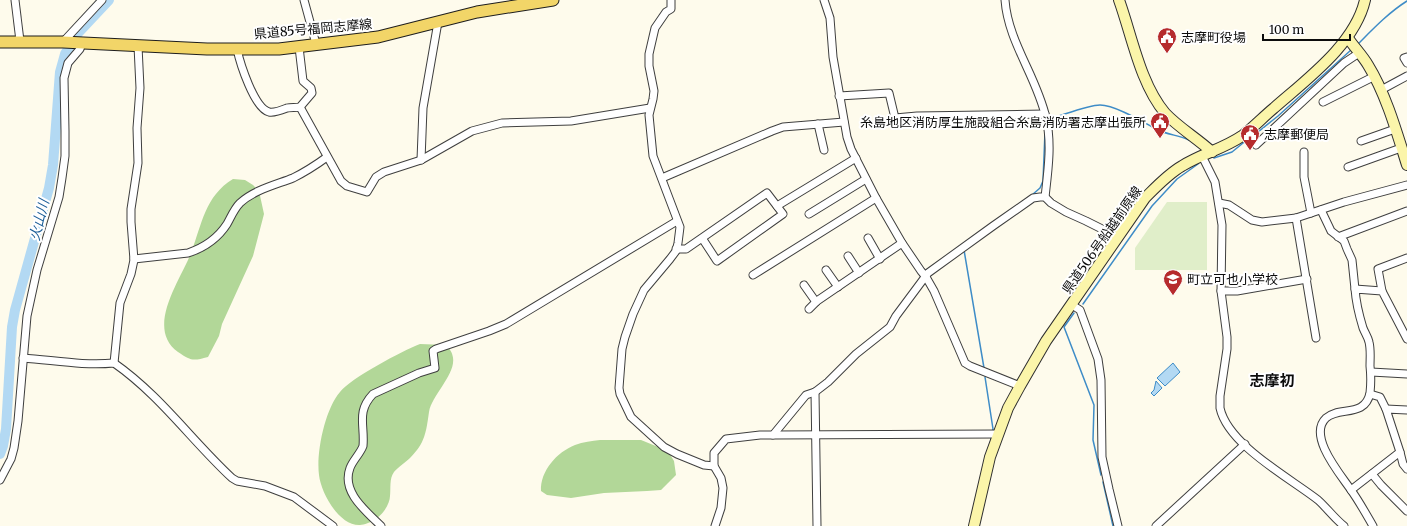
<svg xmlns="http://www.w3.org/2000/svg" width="1407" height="526" viewBox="0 0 1407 526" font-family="Merriweather,'Noto Sans JP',serif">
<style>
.forest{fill:#b2d798}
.pitch{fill:#e0eec9}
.water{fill:#b3d9f3;stroke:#3e8cc7}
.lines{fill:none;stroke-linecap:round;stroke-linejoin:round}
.stream{stroke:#3e8cc7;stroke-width:1.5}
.river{stroke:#b3d9f3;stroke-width:10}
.street-casing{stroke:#3f3f3f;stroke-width:9}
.secondary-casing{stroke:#2e2e2e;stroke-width:12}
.primary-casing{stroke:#1d1d1d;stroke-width:13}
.street{stroke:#fff;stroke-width:7}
.secondary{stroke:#fbf5aa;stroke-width:10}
.primary{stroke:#f2d568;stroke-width:11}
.labels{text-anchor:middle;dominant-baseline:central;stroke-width:4;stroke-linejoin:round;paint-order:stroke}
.street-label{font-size:13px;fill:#0c0c0c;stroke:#fff}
.poi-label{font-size:13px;fill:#0c0c0c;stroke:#fff;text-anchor:start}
.water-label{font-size:14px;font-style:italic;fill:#1c5e98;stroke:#fff}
.quarter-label{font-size:15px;font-weight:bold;fill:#0c0c0c;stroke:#fff}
</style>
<rect width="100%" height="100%" fill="#fefbec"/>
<g class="forest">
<path d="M233 179 245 180 253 185 259 191 264 214 253 256 222 324 219 336 208 357C193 361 191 361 178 352 145 328 180 281 191 253 202 224 205 196 233 179Z"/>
<path d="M420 344 446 345C468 366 433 390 429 412 426 433 425 443 410 458 405 463 398 467 394 472 389 479 391 488 390 496 390 504 382 516 374 520 371 522 364 525 360 525 339 526 321 493 319 475 316 453 325 409 340 392 351 378 402 351 420 344Z"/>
<path d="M600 440H641L668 451 674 461 676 475 661 490 647 491 604 493 571 498 547 495 541 491C540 471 557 452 575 445 583 442 592 441 600 440Z"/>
</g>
<polygon class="pitch" points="1167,202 1207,202 1207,270 1135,270 1135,248"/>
<g class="water">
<polygon points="1173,363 1180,372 1165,386 1157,378"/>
<polygon points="1156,381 1162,388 1154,396 1151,393 1154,390"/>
</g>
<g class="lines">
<g class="stream">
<path d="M1357 45C1373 29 1388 13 1407 1"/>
<path d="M1052 118C1063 115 1089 105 1100 105 1115 105 1143 122 1156 129 1167 135 1179 135 1189 140"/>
<polyline points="1253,136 1278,116 1351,50"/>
<polyline points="1214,158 1232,152 1248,139"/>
<polyline points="1032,195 1040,188 1043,181 1045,132"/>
<polyline points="964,250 984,368"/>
<polyline points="1083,304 1152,206 1177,179 1198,164"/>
<polyline points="1074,313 1064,327 1094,405 1093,440 1101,475"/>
<polyline points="985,377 993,429 992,432"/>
<polyline points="990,444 992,436"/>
<polyline points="1103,482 1113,526"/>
</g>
<polyline class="river" points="0,454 3,446 6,429 12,327 15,310 49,188 53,165 60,72 65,54 78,33 109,0"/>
<g class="street-casing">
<g id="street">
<polyline points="15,0 20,41"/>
<polyline points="304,0 316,44"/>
<polyline points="671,0 671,9 666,12 655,28 649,54 649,66 654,91 653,99 649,115 653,156 680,227 678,243 676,251 670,259 644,290 633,314 625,337 622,349 619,388 620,394 631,417 664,447 677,454 704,465 714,466"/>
<polyline points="824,0 830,18 833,57 847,137 851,149 876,198 902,243 921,271 926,277 934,291 965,363 970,366 1020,386"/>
<path d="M1005 0C1008 42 1037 77 1046 118 1052 143 1048 171 1045 197"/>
<polyline points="63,42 102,0"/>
<path d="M237 49C240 63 254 108 269 112 275 113 282 110 287 108 291 107 296 108 300 107L312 93 311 88 303 81 299 47"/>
<polyline points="1407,57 1404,58 1407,63"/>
<polyline points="1381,90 1407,76"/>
<polyline points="839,96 889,93 895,118 917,116 1045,114"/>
<polyline points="1323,102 1375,76"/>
<polyline points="300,107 341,181 347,186 367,192 376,177 384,172 421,160 472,131 502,123 571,121 650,108"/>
<polyline points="818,124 824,150"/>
<polyline points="1247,132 1256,145 1344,63 1359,53"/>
<polyline points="1361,141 1395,129"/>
<polyline points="1304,152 1304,177 1311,213"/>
<path d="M1202 156 1215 182 1222 225 1221 291 1227 337V349L1220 396C1220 400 1220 404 1220 408 1228 445 1290 478 1318 500 1327 508 1334 518 1344 526"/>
<polyline points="421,160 423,108 438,22"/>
<polyline points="1348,167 1401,148"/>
<polyline points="662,178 772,131 783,127 844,122"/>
<polyline points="1219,203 1229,205 1252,220 1262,222 1296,218 1344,202 1407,185"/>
<polyline points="777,206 856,158"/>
<polyline points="1321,210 1331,231 1344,241 1347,249 1352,260 1355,289"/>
<polyline points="809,214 866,179"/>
<polyline points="1296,218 1316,338"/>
<polyline points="1338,237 1407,211"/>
<polyline points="868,238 880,259"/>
<polyline points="676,249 686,249 767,193 783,214 717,261 702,238"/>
<polyline points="848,256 859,273"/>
<path d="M134 259 188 253C203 248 218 238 227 224 231 217 234 209 240 203 254 190 275 185 293 178 305 172 316 165 327 157"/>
<polyline points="826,270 838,287"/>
<polyline points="753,275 876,198"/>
<polyline points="804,285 816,302"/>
<polyline points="1221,291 1237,291 1307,279"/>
<polyline points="1382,291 1378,269 1407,258"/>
<polyline points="1072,305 1080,310 1098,359 1101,380 1102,457 1109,489 1118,526"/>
<polyline points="809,309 817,301 902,243"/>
<path d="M23 358C53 360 83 366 114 363 160 395 192 441 232 478L237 481 265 486 294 497 333 526"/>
<polyline points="114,363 120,303 131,274 134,260 131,222 131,209 138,163 137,128 140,88 138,46"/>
<polyline points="1371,372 1407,374"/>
<polyline points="815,392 817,526"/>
<polyline points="1370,394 1380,397 1386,409"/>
<polyline points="773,435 998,434"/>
<polyline points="1400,452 1403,464 1407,469"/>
<polyline points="1372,474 1381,485 1407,511"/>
<polyline points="0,480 11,459 14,448 18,421 27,316 37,270 59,197 62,178 65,156 65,131 64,78 68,63 80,49 82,43"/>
<polyline points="1351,490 1400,452 1386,409 1407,410"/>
<path d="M381 526C366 511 341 492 350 468 353 460 360 454 363 446 365 425 356 412 373 394L419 373 435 368 433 351 436 349 489 331 506 324 677 221"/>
<polyline points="715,526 721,508 723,488 721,478 714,466 714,453 726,439 760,435 773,435 806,395 815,392 828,382 856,354 890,327 896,316 928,273 993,226 1033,198 1040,197 1045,197 1051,203 1066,212 1086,221 1118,237"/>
<polyline points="1156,526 1245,444"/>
<path d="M1373 526C1366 514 1359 501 1351 490 1341 475 1307 436 1326 418 1339 406 1365 418 1370 393 1371 384 1371 375 1370 366 1370 358 1371 350 1369 342 1368 337 1365 333 1363 328 1359 315 1356 303 1355 289L1382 291 1407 339"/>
</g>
</g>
<g class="secondary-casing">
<g id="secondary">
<path d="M1119 0C1132 36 1140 83 1165 113 1179 128 1197 138 1212 152"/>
<path d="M1348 38C1354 47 1362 55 1368 65 1386 94 1397 133 1407 165"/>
<path d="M974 526 990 457 1008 408 1020 386 1046 341 1145 198C1156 187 1168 174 1182 166 1201 154 1223 149 1242 136 1253 128 1263 117 1274 108 1307 79 1355 44 1365 0"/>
</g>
</g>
<g class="primary-casing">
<polyline id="primary" points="0,42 63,42 207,49 279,49 378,37 477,12 553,0"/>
</g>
<use href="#street" class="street"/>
<use href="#secondary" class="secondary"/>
<use href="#primary" class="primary"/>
</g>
<defs>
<g id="civic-pin" transform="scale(1)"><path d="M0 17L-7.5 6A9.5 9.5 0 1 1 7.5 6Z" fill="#b62b2d" stroke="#fff"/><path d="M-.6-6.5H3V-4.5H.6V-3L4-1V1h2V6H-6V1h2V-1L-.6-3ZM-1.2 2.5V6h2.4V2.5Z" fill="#fff"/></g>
<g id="school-pin" transform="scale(1)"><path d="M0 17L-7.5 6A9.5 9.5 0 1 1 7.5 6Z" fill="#b62b2d" stroke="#fff"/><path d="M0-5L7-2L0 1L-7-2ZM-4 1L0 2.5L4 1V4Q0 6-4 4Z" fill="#fff"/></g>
</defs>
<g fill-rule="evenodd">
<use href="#civic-pin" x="1167" y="37"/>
<use href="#civic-pin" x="1160" y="122"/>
<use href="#civic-pin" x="1250" y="134"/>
<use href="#school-pin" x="1173" y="279"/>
</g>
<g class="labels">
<g class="street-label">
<text transform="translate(313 29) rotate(-5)">県道85号福岡志摩線</text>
<text transform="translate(1102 240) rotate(-55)">県道506号船越前原線</text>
</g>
<g class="poi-label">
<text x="1181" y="37">志摩町役場</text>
<text x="1146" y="122" text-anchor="end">糸島地区消防厚生施設組合糸島消防署志摩出張所</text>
<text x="1264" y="134">志摩郵便局</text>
<text x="1187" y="279">町立可也小学校</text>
</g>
<g class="water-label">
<text transform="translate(39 220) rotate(-76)">火山川</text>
</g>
<g class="quarter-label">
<text x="1272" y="380">志摩初</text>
</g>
</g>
<path d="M1263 34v6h87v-6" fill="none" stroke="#0c0c0c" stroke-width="2"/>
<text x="1269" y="34" font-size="12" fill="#0c0c0c" stroke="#ffffff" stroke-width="3" paint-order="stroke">100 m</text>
</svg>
